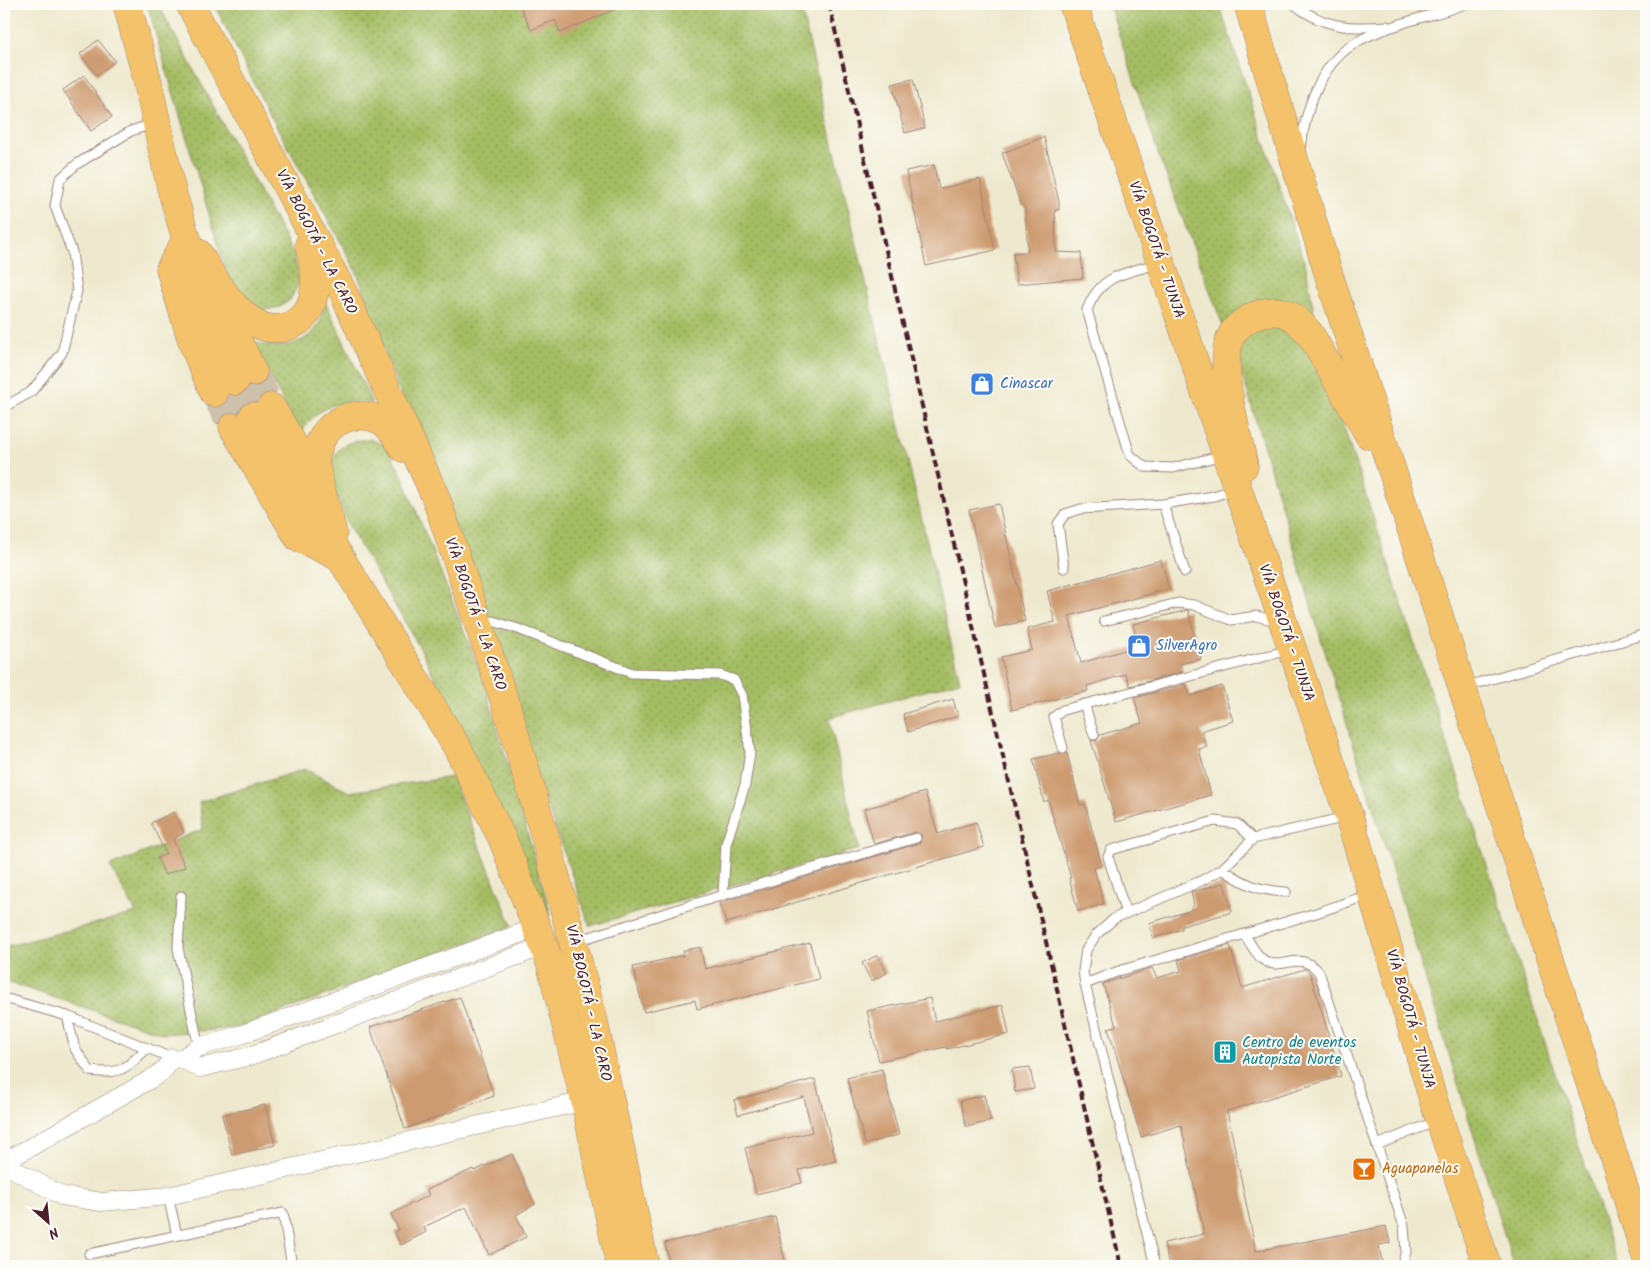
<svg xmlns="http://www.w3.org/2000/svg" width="1650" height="1270" viewBox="0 0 1650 1270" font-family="Kalam,sans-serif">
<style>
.grass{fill:url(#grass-dots);stroke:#776e47}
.building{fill:#cd9b71}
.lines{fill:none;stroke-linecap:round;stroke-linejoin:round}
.primary-tunnel{stroke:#cdc1ad;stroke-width:28;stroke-dasharray:28 14;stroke-linecap:butt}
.lane-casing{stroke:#9c847c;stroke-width:11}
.street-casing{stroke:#9c847c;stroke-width:19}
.primary-casing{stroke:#9c847c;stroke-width:29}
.highway-casing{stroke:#9c847c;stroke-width:29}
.lane{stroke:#fff;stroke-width:9}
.street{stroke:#fff;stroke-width:18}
.primary{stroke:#f4c26a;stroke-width:28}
.highway{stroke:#f4c26a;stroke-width:28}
.rail{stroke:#4a1f2b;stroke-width:4;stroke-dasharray:8 4;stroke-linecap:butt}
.labels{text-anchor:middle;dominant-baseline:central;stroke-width:4;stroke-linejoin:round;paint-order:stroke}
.street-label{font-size:15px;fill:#4a1f2b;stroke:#fdfcf7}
.shop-label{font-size:15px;fill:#366cbe;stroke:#fdfcf7;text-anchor:start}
.culture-label{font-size:15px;fill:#0d838f;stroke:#fdfcf7;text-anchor:start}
.food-label{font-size:15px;fill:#c56008;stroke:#fdfcf7;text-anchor:start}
</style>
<defs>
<pattern id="grass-dots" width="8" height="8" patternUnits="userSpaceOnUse" patternTransform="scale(1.25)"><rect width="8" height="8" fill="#a4bd63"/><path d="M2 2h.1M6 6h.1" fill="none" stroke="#889952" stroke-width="1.8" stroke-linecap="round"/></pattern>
</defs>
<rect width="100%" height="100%" fill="#fdfcf7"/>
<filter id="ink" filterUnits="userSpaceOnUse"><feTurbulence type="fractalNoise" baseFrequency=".02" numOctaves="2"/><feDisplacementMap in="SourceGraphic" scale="10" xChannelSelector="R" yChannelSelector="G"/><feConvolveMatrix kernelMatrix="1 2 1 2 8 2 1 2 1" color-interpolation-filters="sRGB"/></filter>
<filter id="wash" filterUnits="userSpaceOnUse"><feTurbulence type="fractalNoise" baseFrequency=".0096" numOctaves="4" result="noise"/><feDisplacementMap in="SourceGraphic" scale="20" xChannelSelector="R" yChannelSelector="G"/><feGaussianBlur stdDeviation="1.12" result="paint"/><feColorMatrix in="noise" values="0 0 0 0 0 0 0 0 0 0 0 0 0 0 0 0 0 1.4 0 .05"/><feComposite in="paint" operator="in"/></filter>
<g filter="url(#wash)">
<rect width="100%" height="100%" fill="#eee9ce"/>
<g class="grass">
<polygon points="147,4 158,4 294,255 300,281 290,300 280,307 261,311 241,302 229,282"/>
<polygon points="214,4 800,4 960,681 829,718 859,849 590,926 356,270 268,111"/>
<polygon points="1109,4 1219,4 1306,267 1323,364 1618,1266 1514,1266 1313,613 1246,387 1159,156"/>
<path d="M326 303 372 403C341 397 317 407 300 434L252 342C275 348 303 349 318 325 322 318 323 310 326 303Z"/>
<path d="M370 439 387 446 402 475 484 681 551 915 544 917 423 653 348 525 342 508 326 478C334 450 340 441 370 439Z"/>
<polygon points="305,769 349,792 452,777 512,926 237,1028 164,1034 4,981 4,947 136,913 110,866 203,829 199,802"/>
</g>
<g id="blocks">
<g class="building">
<polygon points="519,4 548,4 550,8 560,4 627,4 560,33 555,20 531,30"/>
<polygon points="98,40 115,61 97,75 80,54"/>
<polygon points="84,75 112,117 91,131 63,90"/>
<polygon points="913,79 925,128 905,133 892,84"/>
<polygon points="1044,137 1059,202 1059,210 1055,210 1056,252 1081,253 1083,278 1017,284 1013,253 1028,252 1025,208 1021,205 1002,153"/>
<polygon points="934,165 939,189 980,179 995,250 926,266 906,171"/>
<polygon points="267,377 276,393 263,393 257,401 245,402 238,413 225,414 218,424 209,407 221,407 227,402 229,395 242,395 249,387 260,386"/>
<polygon points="999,504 1025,621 995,628 969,510"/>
<polygon points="1161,560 1169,589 1069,616 1081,663 1138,646 1133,624 1188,610 1201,659 1180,664 1183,672 1130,686 1126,674 1087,686 1088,691 1012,710 1001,657 1032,650 1027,629 1055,622 1047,591"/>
<polygon points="1186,684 1190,696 1222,686 1233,721 1201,731 1207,747 1199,749 1211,795 1116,822 1091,740 1096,741 1100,735 1142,723 1134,698"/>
<polygon points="953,699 958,716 908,732 903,714"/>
<polygon points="1059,753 1067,753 1080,805 1085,804 1102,866 1094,868 1104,904 1078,911 1069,878 1071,878 1048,800 1044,802 1033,759"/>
<polygon points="925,792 938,834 976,822 984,847 726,923 719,903 920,843 922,836 915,832 874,844 864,809"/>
<polygon points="174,812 184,833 173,839 185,867 165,875 157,858 166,854 151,823"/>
<polygon points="1224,883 1232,912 1182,926 1182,929 1153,938 1149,923 1191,910 1191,908 1194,905 1191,892"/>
<polygon points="810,943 819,979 697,1009 695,1000 644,1012 633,967 684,955 683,951 700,947 705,969"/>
<polygon points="1230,945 1242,988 1305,969 1310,973 1341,1076 1227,1111 1256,1251 1386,1226 1390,1243 1379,1245 1382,1262 1363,1266 1169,1266 1164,1243 1204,1234 1181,1125 1141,1137 1108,1028 1116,1026 1103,984 1152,968 1157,978 1181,971 1178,960"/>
<polygon points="878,955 887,973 871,981 862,963"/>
<polygon points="460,997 494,1096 405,1129 370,1027"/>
<polygon points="930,998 935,1021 1003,1005 1009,1034 947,1049 946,1047 879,1061 867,1011"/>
<polygon points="1030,1067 1034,1089 1015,1092 1012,1069"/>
<polygon points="882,1069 899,1135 865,1144 847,1078"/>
<polygon points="815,1079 836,1161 799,1170 802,1183 756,1194 745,1148 812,1132 804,1097 738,1115 734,1100"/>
<polygon points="984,1095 991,1121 966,1127 960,1101"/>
<polygon points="265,1105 275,1145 232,1155 222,1115"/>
<polygon points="512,1154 535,1204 516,1215 526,1237 489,1255 466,1207 424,1227 426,1232 401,1245 394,1232 399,1230 391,1214 429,1195 427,1190 473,1169 474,1171"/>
<polygon points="775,1217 786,1266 670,1266 665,1243"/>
</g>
</g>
</g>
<g filter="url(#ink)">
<use href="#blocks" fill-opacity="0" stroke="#9c847c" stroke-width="1"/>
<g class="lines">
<g class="primary-tunnel">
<polyline points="253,372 271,407"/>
<polyline points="235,381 253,416"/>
<polyline points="214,393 233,427"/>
</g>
<g class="lane-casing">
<g id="lane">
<path d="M1294 4C1323 28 1351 29 1387 26"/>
<path d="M1301 150C1304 112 1319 67 1352 45 1365 36 1382 30 1398 25 1419 17 1443 13 1464 4"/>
<path d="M1157 264C1125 273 1100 275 1087 310L1130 455 1145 467 1173 468 1223 455"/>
<polyline points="4,407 31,392 62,353 77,291 72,252 55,206 60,179 77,164 131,131 155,123"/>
<polyline points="1163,504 1185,572"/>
<polyline points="1064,568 1058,524 1065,514 1081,509 1163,504 1214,496 1234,489"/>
<polyline points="1104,621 1178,603 1194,605 1231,620 1256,616 1277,621"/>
<polyline points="482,622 493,621 521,630 632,673 720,675 734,680 742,695 750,752 745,785 726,844 723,895 577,941"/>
<polyline points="1464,687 1646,634"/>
<polyline points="1084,704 1094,735"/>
<polyline points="1063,748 1054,717 1063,710 1289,650"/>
<path d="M1222 869C1247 885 1256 890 1286 892"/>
<polyline points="723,895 916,838"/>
<polyline points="181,896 178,948 199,1048"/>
<polyline points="1126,913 1108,857 1111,850 1215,821 1237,824 1253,839"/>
<path d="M1244 934C1249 941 1255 953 1262 959 1282 974 1298 948 1319 972L1404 1226 1406 1252 1401 1266"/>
<polyline points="1085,984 1083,971 1086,950 1096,935 1115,918 1201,881 1222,869 1253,839 1346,817"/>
<polyline points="4,998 67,1016 172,1058"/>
<path d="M67 1016 75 1049 90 1071C120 1075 126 1069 147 1048"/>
<polyline points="1377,1145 1437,1121"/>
<polyline points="168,1196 177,1235"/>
<polyline points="89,1254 283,1213 292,1266"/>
<polyline points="1155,1266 1085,984 1119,971 1316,913 1368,895"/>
</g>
</g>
<g class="street-casing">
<g id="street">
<polyline points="181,1059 200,1068 250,1056 544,946"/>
<polyline points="181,1059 199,1047 243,1034 538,927"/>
<polyline points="4,1162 151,1079 164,1070 172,1058"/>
<polyline points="4,1164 62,1196 102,1202 168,1196 585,1101"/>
</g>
</g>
<g class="primary-casing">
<g id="primary">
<polyline points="127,4 147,79 171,188 214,333 235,381"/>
<polyline points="190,4 344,294 436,498 506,705 546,840 593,1018 645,1266"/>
<polyline points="187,238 170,269 193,344 214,393"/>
<path d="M198 253C211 273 228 304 247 317 259 327 271 331 286 327 322 318 317 273 309 245"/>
<polyline points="219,302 253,372"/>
<polyline points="271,407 293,444 310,486"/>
<polyline points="253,416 457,747 503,840 551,965 585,1101 620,1266"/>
<polyline points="233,427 298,537 339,557"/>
<path d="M333 534C329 514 316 478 315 459 315 455 318 449 319 445 328 419 358 408 382 421 392 427 397 439 403 448"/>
</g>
</g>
<g class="highway-casing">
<g id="highway">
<polyline points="1073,4 1349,816 1433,1099 1487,1266"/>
<polyline points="1248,4 1325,263 1646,1256"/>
<path d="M1244 466C1237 430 1218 374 1230 338 1234 327 1250 316 1262 313 1284 307 1297 318 1310 334L1369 435"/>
</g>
</g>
<use href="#lane" class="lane"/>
<use href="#street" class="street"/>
<use href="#primary" class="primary"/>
<use href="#highway" class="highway"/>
<polyline class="rail" points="829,4 1121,1266"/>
</g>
</g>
<defs>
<g id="shop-square" transform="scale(1.25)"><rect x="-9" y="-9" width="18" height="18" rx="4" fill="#3f7fe0" stroke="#fdfcf7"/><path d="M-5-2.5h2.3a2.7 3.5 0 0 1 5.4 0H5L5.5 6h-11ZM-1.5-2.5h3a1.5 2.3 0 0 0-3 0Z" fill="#fff"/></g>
<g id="building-square" transform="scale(1.25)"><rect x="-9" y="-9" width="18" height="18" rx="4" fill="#0f9aa8" stroke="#fdfcf7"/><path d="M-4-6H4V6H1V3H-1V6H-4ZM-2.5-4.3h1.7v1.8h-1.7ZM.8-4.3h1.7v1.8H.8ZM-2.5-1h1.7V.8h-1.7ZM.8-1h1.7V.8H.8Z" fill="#fff"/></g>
<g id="bar-square" transform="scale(1.25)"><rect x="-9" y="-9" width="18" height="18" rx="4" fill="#e8710a" stroke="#fdfcf7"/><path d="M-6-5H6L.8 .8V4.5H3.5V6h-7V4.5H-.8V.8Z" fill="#fff"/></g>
</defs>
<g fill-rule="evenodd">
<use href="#shop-square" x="982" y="384"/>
<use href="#shop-square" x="1139" y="646"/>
<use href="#building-square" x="1225" y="1052"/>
<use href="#bar-square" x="1364" y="1169"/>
</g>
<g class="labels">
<g class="street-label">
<text transform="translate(316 242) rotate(63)">VÍA BOGOTÁ - LA CARO</text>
<text transform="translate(1156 250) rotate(71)">VÍA BOGOTÁ - TUNJA</text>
<text transform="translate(475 614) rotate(71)">VÍA BOGOTÁ - LA CARO</text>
<text transform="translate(1286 633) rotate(71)">VÍA BOGOTÁ - TUNJA</text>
<text transform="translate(588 1003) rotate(77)">VÍA BOGOTÁ - LA CARO</text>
<text transform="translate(1410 1019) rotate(74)">VÍA BOGOTÁ - TUNJA</text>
</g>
<g class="shop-label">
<text x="1000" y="384">Cinascar</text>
<text x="1156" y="646">SilverAgro</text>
</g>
<g class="culture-label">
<text x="1242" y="1043">Centro de eventos<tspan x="1242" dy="17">Autopista Norte</tspan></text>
</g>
<g class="food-label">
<text x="1382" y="1169">Aguapanelas</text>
</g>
</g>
<rect width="1650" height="1270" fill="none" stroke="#fdfcf7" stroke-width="20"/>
<g transform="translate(48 1222) rotate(153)" stroke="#fdfcf7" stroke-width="4" paint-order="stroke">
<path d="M0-4L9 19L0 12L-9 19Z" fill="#4a1f2b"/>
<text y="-8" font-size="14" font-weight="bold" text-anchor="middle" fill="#4a1f2b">N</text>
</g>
</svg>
